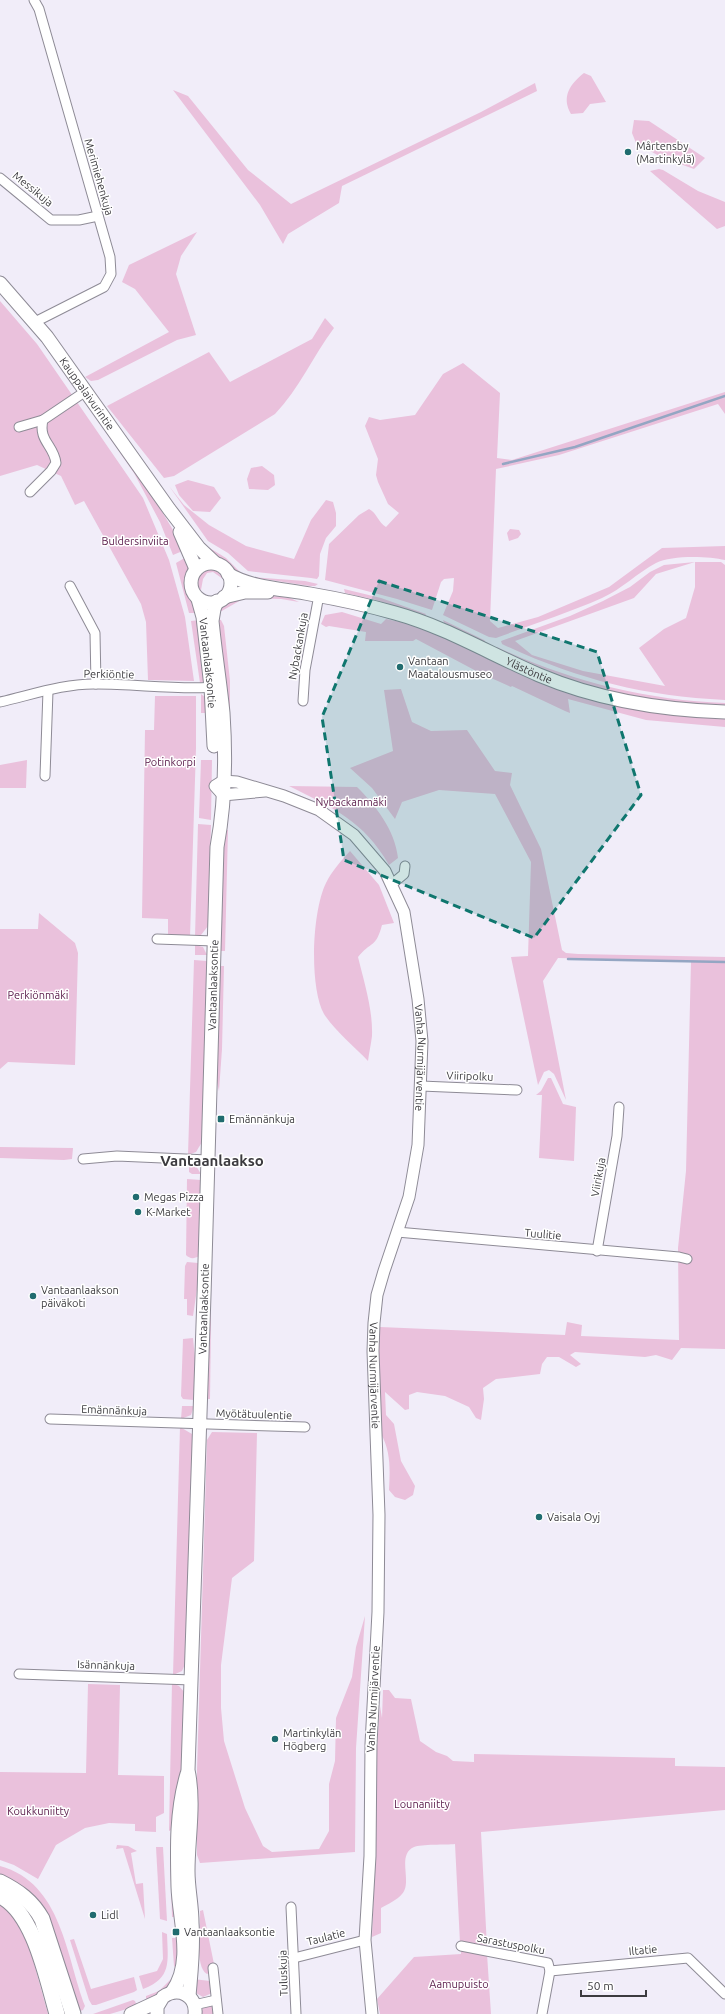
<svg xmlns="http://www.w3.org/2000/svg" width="725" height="2014" viewBox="0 0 725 2014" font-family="Ubuntu,sans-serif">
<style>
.green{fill:#eac1dc;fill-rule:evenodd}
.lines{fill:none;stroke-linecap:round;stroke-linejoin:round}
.stream{stroke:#94a6c3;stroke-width:2.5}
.minor-casing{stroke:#8e8b96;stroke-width:11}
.tertiary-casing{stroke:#8e8b96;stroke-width:13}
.secondary-casing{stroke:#8e8b96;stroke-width:15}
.trunk-casing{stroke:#8e8b96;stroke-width:17}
.minor{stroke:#fff;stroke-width:9}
.tertiary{stroke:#fff;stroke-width:11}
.secondary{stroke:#fff;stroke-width:13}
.trunk{stroke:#fff;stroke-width:15}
.marked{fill:#0f766e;fill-opacity:0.2;stroke:#0f766e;stroke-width:3;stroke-dasharray:8 5;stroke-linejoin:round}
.poi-dot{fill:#206c6f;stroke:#fff;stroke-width:1.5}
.labels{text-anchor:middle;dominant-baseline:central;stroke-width:3;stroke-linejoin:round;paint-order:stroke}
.poi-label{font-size:11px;fill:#3c3b3f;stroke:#fff;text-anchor:start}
.street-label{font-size:11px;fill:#3c3b3f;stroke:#fff}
.park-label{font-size:11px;fill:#5e214f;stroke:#fff}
.district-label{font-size:15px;font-weight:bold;fill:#3c3b3f;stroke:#fff}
</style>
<rect width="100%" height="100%" fill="#f1edf9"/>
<g class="green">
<path d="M584 73 591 76 606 102 590 104 583 113 571 114C561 97 570 84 584 73Z"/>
<polygon points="535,83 537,91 342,186 339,203 288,234 283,244 260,205 173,90 188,96 248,170 291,204 481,112"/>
<polygon points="634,120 649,121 705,158 694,169 661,157 636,143 632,133"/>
<polygon points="659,169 663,170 698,191 725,202 725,226 717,229 650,171"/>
<polygon points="197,232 181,256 176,274 196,335 177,340 98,380 91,381 85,377 169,332 135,289 122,282 129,265"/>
<polygon points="0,301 37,344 143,498 169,560 185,617 194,681 148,680 146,622 141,604 84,501 75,505 61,476 37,465 0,476"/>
<path d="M325 318 334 328C313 356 299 389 275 414L174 476 164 478 107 406 209 352 230 382 312 339Z"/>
<path d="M463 363 500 393 497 458 512 460 725 392V414L718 404 559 455 496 469 490 621 498 628 538 617 609 587 662 548 725 546V560C708 556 671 555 656 563 637 573 622 589 602 598 568 613 531 625 496 638L489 637 443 615 453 591 454 578 444 579 441 582 432 610 397 599 325 580 329 544 359 515 369 509C377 513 378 522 386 527L399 513 388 504 378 482 376 475 378 459 365 426 369 417 380 420 415 415 443 374Z"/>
<polygon points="85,402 143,480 185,550 173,555 160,522 134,473"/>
<polygon points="262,466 274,475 275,485 268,490 249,489 247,479 251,468"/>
<polygon points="188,480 214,487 221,498 210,512 193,511 179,495 175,485"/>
<polygon points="169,486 184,505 209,525 246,546 294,559 311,520 326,500 333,502 336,513 336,526 326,538 320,554 319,576 317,579 311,578 248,571 228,553 208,541"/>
<polygon points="510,529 519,530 521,534 518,538 509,541 507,533"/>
<path d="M208 547 226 558 241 573C231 570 215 555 206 548Z"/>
<polygon points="188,556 190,564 186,585 199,613 189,613 176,563"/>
<path d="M695 562H721L725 565V700C643 696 576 679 502 644L501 641 570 616 603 601 630 587 650 572 664 565ZM695 562V587L686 618 664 629 639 648 665 686 583 671 532 655 515 641 634 598 656 574Z"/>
<path d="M206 568 217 570 223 579 213 572 207 573 203 579 201 590C193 583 197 573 206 568Z"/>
<polygon points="250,577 305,581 318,584 315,586 310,586"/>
<polygon points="344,589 381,598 426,614 425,616 376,600 345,593"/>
<polygon points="265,595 290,598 299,602 281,599 248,598"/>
<path d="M241 600 220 612 216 613C222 601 229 602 241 600Z"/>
<polygon points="342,612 381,624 386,619 410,624 445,637 501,664 683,715 725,719 725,727 646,720 568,699 570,713 565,711 512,686 511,687 480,673 416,639 413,641 365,641 366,632 329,626 326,627 321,624 325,615"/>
<polygon points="215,619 221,620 224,626 230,681 230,737"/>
<polygon points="200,620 205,681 200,683 191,621"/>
<polygon points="443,620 484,640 485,641 484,643 445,625"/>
<path d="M494 647H497C570 681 645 700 725 703V707L646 701 576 683 527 664Z"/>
<path d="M401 689 412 722 431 731 467 730 495 771 512 773 510 785 541 849 562 950 566 953 578 954 725 957V1349L681 1348 672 1360 656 1355 645 1357 575 1352 570 1355 581 1364 576 1367 559 1357H547L542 1364 540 1374 496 1379 483 1388 484 1399 481 1420 476 1418 469 1407 445 1396 417 1392 409 1395V1409L405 1410 385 1392 386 1415 394 1424 401 1461 415 1486 413 1495 405 1500 395 1497 389 1490C390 1471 391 1451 381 1434L378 1334 380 1327 565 1335 567 1322 582 1325 581 1336 679 1340 678 1248 686 1171 691 961 558 958 543 981 566 1100 554 1074 549 1070 544 1072 538 1085 511 957 528 956 531 862 495 794 439 790 402 802 395 819 372 788 350 768 393 751 384 690Z"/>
<polygon points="201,694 206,698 208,713 201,713"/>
<polygon points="155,696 196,696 196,748 190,937 168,936 168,919 142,918 145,730 154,730"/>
<polygon points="27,760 26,788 0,788 0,765"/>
<polygon points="201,760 212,760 211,820 199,818"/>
<path d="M289 786 357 787C376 806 395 830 398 858L389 865C364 821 333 808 289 786Z"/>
<polygon points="198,824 211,825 208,926 201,935 195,937"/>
<polygon points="224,830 228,830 225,951 220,951"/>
<path d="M350 851 379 885 394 923 382 925C376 948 371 941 358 957 364 982 373 1009 372 1036 371 1044 369 1053 368 1061 354 1046 335 1031 324 1014 309 987 312 911 326 883 332 871 341 861 350 851Z"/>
<polygon points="39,913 75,943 78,953 75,1065 8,1062 0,1069 0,929 38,929"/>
<polygon points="195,945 203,947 207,955 195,955"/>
<polygon points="194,960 207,961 202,1142 196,1152 188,1155"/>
<polygon points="219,966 224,966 222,1049 219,1091 215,1073"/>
<polygon points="548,1078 551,1078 563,1104 576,1107 574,1161 539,1158 542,1095 536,1095 541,1091"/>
<polygon points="0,1147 73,1148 72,1159 64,1160 0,1158"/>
<polygon points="189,1164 196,1166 201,1174 192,1174 189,1172"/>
<path d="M187 1179 201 1180 199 1256C194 1259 190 1259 186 1255Z"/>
<polygon points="187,1262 198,1263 197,1289 193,1316 187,1315 187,1299 184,1299 185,1266"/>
<polygon points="210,1304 211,1323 210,1399 207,1399"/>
<polygon points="193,1338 195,1358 194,1400 183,1399 181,1396 183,1339"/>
<polygon points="182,1406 194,1406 191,1415 181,1419"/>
<polygon points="180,1427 192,1434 193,1439 186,1662 182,1671 173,1675"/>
<polygon points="212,1432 257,1433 254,1561 232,1578 221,1665 221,1708 224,1741 245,1808 263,1846 272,1852 319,1849 329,1831 329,1784 335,1761 336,1718 352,1677 356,1647 365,1616 356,1748 355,1852 200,1863 197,1855 197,1770 207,1440"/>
<polygon points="172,1683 179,1686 185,1693 183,1755 176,1824 173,1829 169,1831"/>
<polygon points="88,1684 120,1685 118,1775 164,1776 164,1813 156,1817 156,1832 135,1831 135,1824 109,1823 85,1828 56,1845 38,1879 14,1865 0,1860 0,1772 86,1773"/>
<path d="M383 1690H389L395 1698 411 1699 420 1741 436 1752 447 1756 453 1761 474 1762V1754L675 1758V1766L725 1767V1810L481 1832 487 1947 460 1943 455 1844C446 1845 421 1844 414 1847 396 1855 413 1882 402 1894 397 1900 388 1904 381 1908V1933L372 1937 376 1830 375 1782H377L376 1763 380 1706 382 1718Z"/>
<polygon points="117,1845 128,1846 137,1851 131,1853 136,1884 143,1883 145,1919 123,1848 116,1849"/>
<polygon points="156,1847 163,1847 167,1921 160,1919"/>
<polygon points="170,1847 172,1850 176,1917 172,1917"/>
<path d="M0 1866C62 1883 66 1956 85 2006L83 2010 78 2012 54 1938 0 1875Z"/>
<polygon points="0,1902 25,1931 48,2014 0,2014"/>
<path d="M203 1910 214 1964 208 1966 209 1973 207 1974C194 1967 201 1924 200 1911Z"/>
<path d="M162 1932 167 1934C168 1962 172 1978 143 1989L139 1976 157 1971 163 1959Z"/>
<polygon points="172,1938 177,1938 180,1955 177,1969 174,1966"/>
<polygon points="74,1939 91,1989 134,1977 137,1990 134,1992 96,2005 92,2005 89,2000 70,1940"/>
<polygon points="461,1949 487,1954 491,2014 380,2014 377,1999 414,1957 461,1954"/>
<polygon points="174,1976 173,1983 146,2004 146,1996 159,1991"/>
<polygon points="193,1979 210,1981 212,1993 203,1997 196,1993"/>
<polygon points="133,2000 135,2001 137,2006 110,2014 93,2014"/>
<polygon points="212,2004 214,2006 215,2014 200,2014 203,2008"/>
</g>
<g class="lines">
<g class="stream">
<polyline points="503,464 575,447 725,396"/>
<polyline points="568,959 725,962"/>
</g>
<g class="minor-casing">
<g id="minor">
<polyline points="34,0 39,9 110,257 111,274 104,287 35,322"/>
<polyline points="0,178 51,220 79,220 98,216"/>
<polyline points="19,427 43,420"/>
<path d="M30 492 51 471 56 463C54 445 38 441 43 420L86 391"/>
<polyline points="70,586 95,633 96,684"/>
<polyline points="303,701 305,670 319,595"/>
<path d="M0 702C31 695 65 683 97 684 137 684 177 690 217 687"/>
<polyline points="45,776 48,691"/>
<polyline points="392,884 404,874 405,866"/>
<polyline points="157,939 214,941"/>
<polyline points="421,1086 517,1090"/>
<polyline points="83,1159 117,1156 208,1160"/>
<polyline points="397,1232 679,1257 687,1259"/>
<polyline points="597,1251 617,1136 619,1107"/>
<polyline points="50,1419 305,1427"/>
<polyline points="19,1674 192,1680"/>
<polyline points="291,1907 296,2014"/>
<polyline points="461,1946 548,1963 550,1971 542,2014"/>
<polyline points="294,1958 365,1940"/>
<polyline points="213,1968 218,2014"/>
<polyline points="550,1971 688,1958 725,1994"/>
<polyline points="194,2005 216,2000"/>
</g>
</g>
<g class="tertiary-casing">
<g id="tertiary">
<path id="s1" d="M265 791 223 795 215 786 223 781 237 782 284 796 319 810 354 835 385 871 404 912 418 999 422 1041 418 1145 409 1197 384 1271 377 1295 374 1323 373 1351 379 1515 378 1612 371 1744 370 1856 365 1940 372 2014"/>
</g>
</g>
<g class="secondary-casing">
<g id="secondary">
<path id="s2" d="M0 283 47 337 169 509 199 548 215 563"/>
<polyline points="180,532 196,569"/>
<circle cx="211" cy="583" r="20"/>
<path id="s3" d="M228 574C251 588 284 589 310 594 339 599 367 605 395 613 446 627 492 655 539 675 598 700 662 710 725 712"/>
<polyline points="224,597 245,592 268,592"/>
<path id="s4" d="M198 599 203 617 211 687 214 746"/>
<path d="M172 1992C194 1962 179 1920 178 1887 177 1848 176 1811 187 1774"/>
<path id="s5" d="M189 1996C191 1972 194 1948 192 1923 192 1905 188 1889 188 1871 188 1838 195 1803 188 1770 200 1462 208 1155 217 847 225 804 226 757 223 713 220 682 215 652 212 621L214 609 217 601"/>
<polyline points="131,2014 159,2001"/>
<path d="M157 2014V2007L163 1997C178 1986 197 1995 195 2014"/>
</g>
</g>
<g class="trunk-casing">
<g id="trunk">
<path d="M0 1882C18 1891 32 1901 42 1919L73 2014"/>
<path d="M0 1896C34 1912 47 1980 57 2014"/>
</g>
</g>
<use href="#minor" class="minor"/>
<use href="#tertiary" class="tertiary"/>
<use href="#secondary" class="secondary"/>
<use href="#trunk" class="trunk"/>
</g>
<path class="marked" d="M379 581 597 652 641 795 534 938 344 860 322 717Z"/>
<g class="poi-dot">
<circle cx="628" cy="152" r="4"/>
<circle cx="400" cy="667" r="4"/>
<rect x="217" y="1115" width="8" height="8" rx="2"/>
<circle cx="136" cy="1197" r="4"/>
<circle cx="138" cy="1212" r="4"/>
<circle cx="33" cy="1296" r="4"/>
<circle cx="539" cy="1517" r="4"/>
<circle cx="275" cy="1739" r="4"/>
<circle cx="93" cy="1915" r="4"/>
<rect x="172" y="1928" width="8" height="8" rx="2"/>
</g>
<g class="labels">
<g class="poi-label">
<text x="636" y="146">Mårtensby<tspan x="636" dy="13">(Martinkylä)</tspan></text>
<text x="408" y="661">Vantaan<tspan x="408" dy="13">Maatalousmuseo</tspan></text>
<text x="229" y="1119">Emännänkuja</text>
<text x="144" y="1197">Megas Pizza</text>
<text x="146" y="1212">K-Market</text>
<text x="41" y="1290">Vantaanlaakson<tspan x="41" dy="13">päiväkoti</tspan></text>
<text x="547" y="1517">Vaisala Oyj</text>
<text x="283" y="1733">Martinkylän<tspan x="283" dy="13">Högberg</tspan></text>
<text x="101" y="1915">Lidl</text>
<text x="184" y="1932">Vantaanlaaksontie</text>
</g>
<g class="street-label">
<text transform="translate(99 177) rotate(74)">Merimiehenkuja</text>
<text transform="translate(33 189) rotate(39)">Messikuja</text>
<text stroke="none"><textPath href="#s2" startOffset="141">Kauppalaivurintie</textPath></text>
<text transform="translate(298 646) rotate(-80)">Nybackankuja</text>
<text stroke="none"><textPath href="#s4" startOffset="65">Vantaanlaaksontie</textPath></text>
<text stroke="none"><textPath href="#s3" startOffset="318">Ylästöntie</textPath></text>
<text transform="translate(109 674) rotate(1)">Perkiöntie</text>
<text stroke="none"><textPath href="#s5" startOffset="1012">Vantaanlaaksontie</textPath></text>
<text stroke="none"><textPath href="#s1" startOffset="447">Vanha Nurmijärventie</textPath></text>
<text transform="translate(470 1076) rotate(2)">Viiripolku</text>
<text transform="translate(598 1177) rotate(-80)">Viirikuja</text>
<text transform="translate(543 1234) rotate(5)">Tuulitie</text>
<text stroke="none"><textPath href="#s5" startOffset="688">Vantaanlaaksontie</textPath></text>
<text stroke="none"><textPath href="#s1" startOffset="771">Vanha Nurmijärventie</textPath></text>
<text transform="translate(114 1410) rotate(2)">Emännänkuja</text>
<text transform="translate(254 1414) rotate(2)">Myötätuulentie</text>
<text transform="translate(106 1665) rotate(2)">Isännänkuja</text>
<text transform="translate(373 1699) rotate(-87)">Vanha Nurmijärventie</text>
<text transform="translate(326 1937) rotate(-14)">Taulatie</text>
<text transform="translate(511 1944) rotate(11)">Sarastuspolku</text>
<text transform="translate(643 1950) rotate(-5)">Iltatie</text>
<text transform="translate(283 1973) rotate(-92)">Tuluskuja</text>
</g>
<g class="park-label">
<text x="135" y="541">Buldersinviita</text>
<text x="170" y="762">Potinkorpi</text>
<text x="351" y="802">Nybackanmäki</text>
<text x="38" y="995">Perkiönmäki</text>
<text x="422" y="1804">Lounaniitty</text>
<text x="38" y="1811">Koukkuniitty</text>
<text x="459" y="1984">Aamupuisto</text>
</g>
<g class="district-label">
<text x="212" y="1160">Vantaanlaakso</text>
</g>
</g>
<path d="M581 1990v6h65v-6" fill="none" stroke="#3c3b3f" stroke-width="2"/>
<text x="587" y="1990" font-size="12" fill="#3c3b3f" stroke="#ffffff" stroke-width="3" paint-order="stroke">50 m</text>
</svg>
